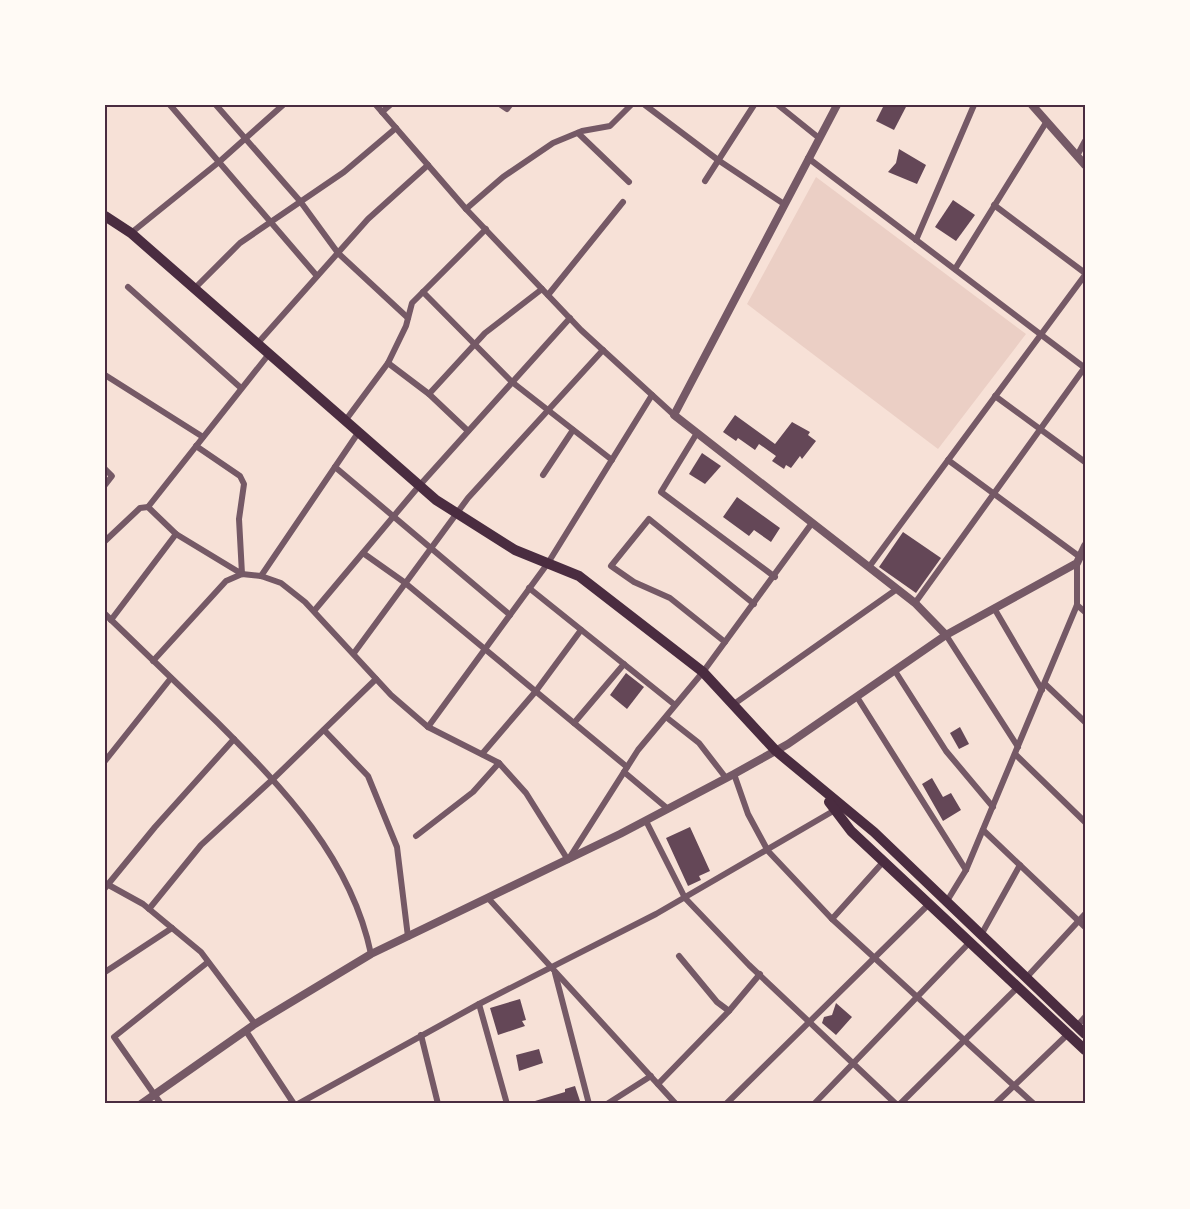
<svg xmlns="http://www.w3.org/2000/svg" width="1190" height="1209" viewBox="0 0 1190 1209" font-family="Barlow,sans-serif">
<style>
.green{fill:#ebcfc5}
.building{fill:#644757}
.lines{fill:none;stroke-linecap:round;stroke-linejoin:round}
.minor{stroke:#755966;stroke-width:6}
.tertiary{stroke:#755966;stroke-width:8}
.trunk{stroke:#4a2c40;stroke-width:10}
.neatline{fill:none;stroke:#4a2c40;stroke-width:2}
</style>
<rect width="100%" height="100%" fill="#f7e1d7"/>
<polygon class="green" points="816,177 1026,334 938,449 747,304"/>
<g class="building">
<polygon points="884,105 907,105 894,130 876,121"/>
<polygon points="899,149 926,165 917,184 888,172 896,163"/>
<polygon points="953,200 975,215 956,241 935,227"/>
<polygon points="735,415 775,444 792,422 810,432 808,435 816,441 802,459 800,456 791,468 786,465 784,469 772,461 776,456 759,444 755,450 738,438 736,441 723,432"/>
<polygon points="702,453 721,466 705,484 689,474"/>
<polygon points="737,497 780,528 771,542 754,530 749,536 723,517"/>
<polygon points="903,532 941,558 916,593 879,567"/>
<polygon points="626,673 644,687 627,709 610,695"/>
<polygon points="960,727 969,744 959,749 950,733"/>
<polygon points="932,778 943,797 951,793 961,810 943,821 922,784"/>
<polygon points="690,827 710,871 699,876 701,880 688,886 666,838"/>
<polygon points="520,999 526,1020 522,1021 525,1026 498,1035 490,1008"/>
<polygon points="836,1003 852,1017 836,1035 822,1023 824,1017 832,1015"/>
<polygon points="539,1049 543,1063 519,1071 516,1055"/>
<polygon points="575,1086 580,1101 568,1104 535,1104 535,1101 565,1092 565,1089"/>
</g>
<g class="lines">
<g class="minor">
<polyline points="170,105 317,276"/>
<polyline points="216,105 300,201 338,253 408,318"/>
<polyline points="376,105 466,209 581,330 674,415"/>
<polyline points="501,105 507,109 510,105"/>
<polyline points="645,105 718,160 784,204"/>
<polyline points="778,105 819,138"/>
<polyline points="382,112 390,105"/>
<polyline points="578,133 629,182"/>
<polyline points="1078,154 1085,141"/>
<polyline points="808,158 1085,368"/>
<polyline points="705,181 754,105"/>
<polyline points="994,205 1085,273"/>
<polyline points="466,209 503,177 553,143 582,131 610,126 631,105"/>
<polyline points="131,233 219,162 283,105"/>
<polyline points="916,240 974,105"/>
<polyline points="955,269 1047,121"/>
<polyline points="128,287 241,388"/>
<polyline points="194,289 240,243 344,172 396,128"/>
<polyline points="423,292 512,382 612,460"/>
<polyline points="548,295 623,202"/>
<polyline points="257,344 368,219 428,165"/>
<polyline points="388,363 429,394 468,431"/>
<polyline points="105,375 203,437"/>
<polyline points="429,394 485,333 542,289"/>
<polyline points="995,396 1085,462"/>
<polyline points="345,421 388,363 406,326 412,303 486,229"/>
<polyline points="697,433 661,492 775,577"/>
<polyline points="948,460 1080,557"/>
<polyline points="335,467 510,615"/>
<polyline points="105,469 112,476 105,485"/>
<polyline points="543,475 573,430"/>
<polyline points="176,534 242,574 239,519 244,484 240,476 196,446"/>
<polyline points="105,541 140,508 148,507 269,354"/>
<polyline points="363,553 404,582 627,767"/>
<polyline points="869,567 1085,275"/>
<polyline points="261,576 358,433"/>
<polyline points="529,588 675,705"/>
<polyline points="915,603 1085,367"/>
<polyline points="1077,605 1085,612"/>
<polyline points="994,608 1042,690"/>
<polyline points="314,611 419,486 570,318"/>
<path d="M105 614C142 650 180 686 217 722 284 789 351 858 371 954"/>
<polyline points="111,620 176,534 148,507"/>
<polyline points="946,635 1018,747"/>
<polyline points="725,642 670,598 634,582 611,566 649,519 754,604"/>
<polyline points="354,653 468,498 603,350"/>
<polyline points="153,661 226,581 242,574 261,576 281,583 305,602 391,695 428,727 499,763 526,793 568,860 638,750 703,672 812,523"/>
<polyline points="895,671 946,751 993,807"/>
<polyline points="1045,684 1085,722"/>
<polyline points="857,697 966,870"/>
<polyline points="734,704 897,589"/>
<polyline points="666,717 699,743 726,778"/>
<polyline points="574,723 624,664"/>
<polyline points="428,727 548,563 652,395"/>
<polyline points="324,730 368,776 397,847 408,937"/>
<polyline points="482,754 536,691 581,630"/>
<polyline points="1015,754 1085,822"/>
<polyline points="105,761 171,678"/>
<polyline points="624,772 668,809"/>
<polyline points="734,774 748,814 768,851 832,919 1034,1104"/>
<polyline points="646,821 685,898 749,965 896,1104"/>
<polyline points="983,830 1085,927"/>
<polyline points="416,836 473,792 499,763"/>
<polyline points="105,883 143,904 201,952 255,1024"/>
<polyline points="105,888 155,827 234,739"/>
<polyline points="488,898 676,1104"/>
<polyline points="947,901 966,870 1077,605 1077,563"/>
<polyline points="149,909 201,845 273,779 376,679"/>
<polyline points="832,919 884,861"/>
<polyline points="981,935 1020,865"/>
<polyline points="679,956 717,1002 729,1011"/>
<polyline points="105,972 172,928"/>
<polyline points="555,973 589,1104"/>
<polyline points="1026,978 1085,914"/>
<polyline points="479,1004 507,1104"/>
<polyline points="1077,1026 1085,1017"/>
<polyline points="246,1031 294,1104"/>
<polyline points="421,1035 438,1104"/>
<polyline points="658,1084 729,1011 760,974"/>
<polyline points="161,1104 114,1037 208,962"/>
<polyline points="298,1104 479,1004 656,914 835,810"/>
<polyline points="607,1104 651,1076"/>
<polyline points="726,1104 930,903"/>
<polyline points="814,1104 970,942"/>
<polyline points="900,1104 1018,987"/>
<polyline points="995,1104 1068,1034"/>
</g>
<g class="tertiary">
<polyline points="837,105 674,415 915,603 946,635"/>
<polyline points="1032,105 1085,165"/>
<polyline points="141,1104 255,1024 371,954 620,834 734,774 788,744 946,635 1077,563 1085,546"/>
</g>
<g class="trunk">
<polyline points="105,216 131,233 436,500 515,550 579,576 703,672 776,751 874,832 1085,1034"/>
<polyline points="829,802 851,831 1085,1050"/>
</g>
</g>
<rect width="1190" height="1209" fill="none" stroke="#fffaf5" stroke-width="213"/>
<rect x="106" y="106" width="978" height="996" class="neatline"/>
</svg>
